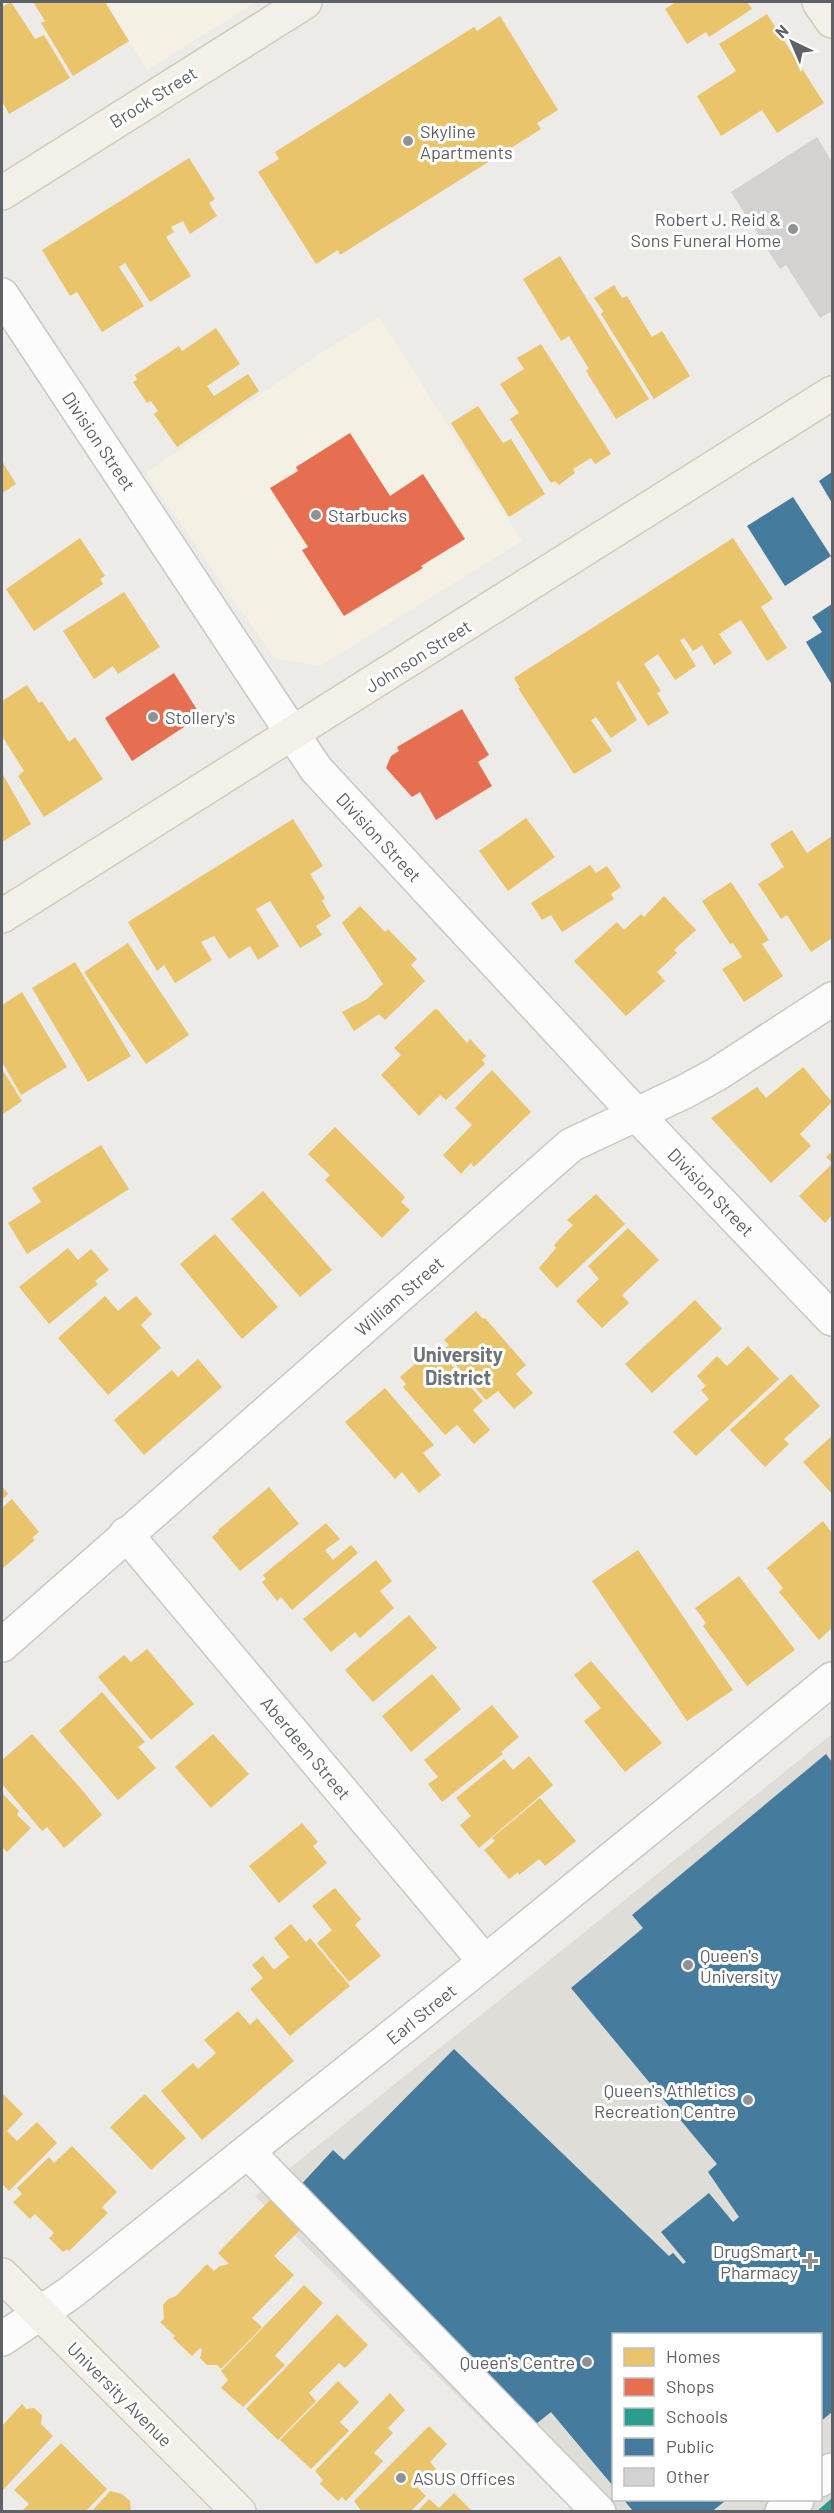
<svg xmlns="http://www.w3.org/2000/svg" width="834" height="2513" viewBox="0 0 834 2513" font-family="Barlow,sans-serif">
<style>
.commercial{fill:#f4f0e3}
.education{fill:#dfddd8;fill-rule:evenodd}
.homes{fill:#e9c46a}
.shops{fill:#e76f51}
.schools{fill:#2a9d8f}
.public{fill:#457b9d}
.building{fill:#d3d2d1}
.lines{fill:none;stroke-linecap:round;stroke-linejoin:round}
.minor-casing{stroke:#c7c7c7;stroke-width:36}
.major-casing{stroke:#d2cbb9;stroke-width:36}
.minor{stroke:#fcfcfc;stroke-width:33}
.major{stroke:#f2f0e9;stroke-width:33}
.poi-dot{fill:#909193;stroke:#fff;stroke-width:2}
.labels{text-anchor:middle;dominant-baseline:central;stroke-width:6;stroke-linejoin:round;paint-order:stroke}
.street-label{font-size:18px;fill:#5e6165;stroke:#fff}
.poi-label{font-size:18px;fill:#5e6165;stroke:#fff;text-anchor:start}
.neighbourhood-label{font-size:20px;font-weight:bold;fill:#6f7376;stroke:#fff}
</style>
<rect width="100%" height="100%" fill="#ecebe8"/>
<g class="commercial">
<polygon points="105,2 256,2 147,70"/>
<polygon points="379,317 522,541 320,666 274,658 146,473 324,351"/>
</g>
<path class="education" d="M832 1734V2511H575L255 2196ZM614 2334H820V2500H614Z"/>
<g class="homes">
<polygon points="11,2 35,39 44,35 70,78 9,114 2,101 2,7"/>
<polygon points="33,2 105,2 129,41 73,76 41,23 45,21"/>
<polygon points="676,2 747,2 752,9 709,37 706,32 687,44 665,9"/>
<polygon points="767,14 824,103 777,133 762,110 721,136 697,96 736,71 719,44"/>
<polygon points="500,16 558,110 537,123 541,129 340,255 338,250 316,264 258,172 279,159 275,152 474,27 477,31"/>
<polygon points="189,158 215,199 209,203 217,216 190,234 183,221 171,227 174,232 166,237 191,276 150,302 125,263 119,267 144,306 102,332 77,292 70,296 42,250"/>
<polygon points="560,256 649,399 616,419 586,371 589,369 569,336 561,341 523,279"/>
<polygon points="614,285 622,298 627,296 652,337 662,331 690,376 654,399 601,314 603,311 594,298"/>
<polygon points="216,328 240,364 207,386 209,389 214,396 248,374 259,391 177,447 154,414 158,411 151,401 147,403 133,382 137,380 135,375 179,346 182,351"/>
<polygon points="541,344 611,454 595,464 591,458 573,469 575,473 559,485 555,481 551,483 510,419 519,413 500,384 524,369 517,358"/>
<polygon points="478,406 503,443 511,439 545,494 509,517 451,423"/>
<polygon points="2,461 16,484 2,493"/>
<polygon points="80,538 105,576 100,579 103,584 34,631 6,589"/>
<polygon points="733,538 773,599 761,607 787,648 767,661 741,620 719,634 732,653 714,665 702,645 693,651 684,638 680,640 696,666 675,680 658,654 644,664 661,691 657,693 669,713 648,726 619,681 616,683 637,720 611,738 596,717 591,720 612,751 574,774 518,688 520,688 514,678"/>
<polygon points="124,592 160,647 118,674 113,666 94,679 63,631"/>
<polygon points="27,685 39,703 42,701 69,742 75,737 103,779 44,817 18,776 24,771 2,736 2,701"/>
<polygon points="2,773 31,824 2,842"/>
<polygon points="526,818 555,857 508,891 479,851"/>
<polygon points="293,819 323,866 310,874 325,898 322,901 331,916 316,926 322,935 300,948 270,901 256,909 279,946 258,960 250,946 229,959 214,936 201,942 212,960 175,983 164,965 157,971 128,922"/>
<polygon points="792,830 807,853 832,836 832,938 811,952 787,915 781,919 758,884 784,867 770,844"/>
<polygon points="590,865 596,873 607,866 621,887 611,894 614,899 562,932 551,915 542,920 531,903"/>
<polygon points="731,882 769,940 762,944 783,976 744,1002 722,969 742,957 733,943 730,944 702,901"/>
<polygon points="664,896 696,930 674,950 677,953 657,972 665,981 626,1016 574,961 617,922 624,930 641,914 644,917"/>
<polygon points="360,906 385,932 388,929 417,959 411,965 425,981 385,1020 379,1014 354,1031 342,1012 367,999 383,984 342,923"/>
<polygon points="128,943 189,1035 146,1064 84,972"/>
<polygon points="75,962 131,1056 88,1082 32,988"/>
<polygon points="22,992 67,1067 21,1095 2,1062 2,1005"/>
<polygon points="435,1009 438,1010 467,1043 470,1039 486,1056 482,1060 485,1064 446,1100 440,1095 419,1116 381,1075 401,1055 394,1048"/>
<polygon points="803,1067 832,1102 800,1134 811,1146 771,1183 711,1118 757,1087 766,1098"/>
<polygon points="2,1069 22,1101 2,1115"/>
<polygon points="492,1070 531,1112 474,1167 471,1163 461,1174 443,1155 472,1125 455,1108"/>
<polygon points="335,1127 405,1197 401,1202 410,1210 382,1238 325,1180 330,1175 308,1154"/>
<polygon points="101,1145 129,1189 27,1254 8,1223 41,1202 32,1188"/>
<polygon points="832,1151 832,1163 826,1157"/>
<polygon points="832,1164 832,1215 825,1223 799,1196"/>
<polygon points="263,1191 332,1270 300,1297 231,1219"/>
<polygon points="596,1194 625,1224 557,1288 539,1268 556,1248 554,1245 573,1225 567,1220"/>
<polygon points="628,1228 659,1260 622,1295 629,1303 602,1328 576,1301 599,1279 588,1266"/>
<polygon points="215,1234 278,1307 242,1339 180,1264"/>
<polygon points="68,1248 78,1260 91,1249 109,1270 95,1281 98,1284 49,1324 19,1287"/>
<polygon points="105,1296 118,1311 136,1296 152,1314 141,1325 161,1348 108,1395 58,1338"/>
<polygon points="695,1300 722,1329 652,1393 625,1364"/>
<polygon points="476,1311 483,1319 485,1318 526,1365 516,1374 533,1393 514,1409 498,1391 486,1400 443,1350 449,1345 444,1340"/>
<polygon points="748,1346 779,1379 696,1456 673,1432 709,1399 701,1390 706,1386 697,1376 717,1356 727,1366"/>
<polygon points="432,1349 439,1357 442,1354 483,1401 473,1410 490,1430 474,1444 457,1425 445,1435 403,1387 406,1384 400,1377"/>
<polygon points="198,1359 222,1387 144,1455 114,1420 172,1370 178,1377"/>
<polygon points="791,1374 820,1406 784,1439 789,1444 765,1467 730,1430"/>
<polygon points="385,1388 434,1445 423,1453 441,1475 419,1493 402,1472 395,1479 345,1422"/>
<polygon points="832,1436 832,1494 803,1462"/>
<polygon points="2,1486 8,1494 2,1500"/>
<polygon points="269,1487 299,1524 240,1571 212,1537 219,1531 218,1530"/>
<polygon points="12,1499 39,1532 32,1538 35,1540 2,1569 2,1508"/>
<polygon points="823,1521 832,1533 832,1628 819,1640 779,1592 783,1588 767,1568"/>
<polygon points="326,1523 340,1539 325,1550 333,1560 351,1545 358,1553 292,1610 281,1597 277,1601 262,1582 266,1579 263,1575"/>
<polygon points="638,1550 733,1690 687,1721 592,1581"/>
<polygon points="376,1560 392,1581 380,1591 394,1608 360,1638 355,1632 331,1652 303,1619"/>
<polygon points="739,1576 795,1650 747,1686 703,1626 706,1623 695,1608"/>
<polygon points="409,1615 437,1648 373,1702 345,1670"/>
<polygon points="147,1649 194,1704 151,1740 98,1677 124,1655 131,1662"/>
<polygon points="591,1661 662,1743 625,1772 584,1721 601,1708 574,1675"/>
<polygon points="432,1674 461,1709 411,1752 382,1716"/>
<polygon points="102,1692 145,1742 138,1747 156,1768 118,1800 59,1731"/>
<polygon points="492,1705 519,1737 501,1752 503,1754 442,1802 428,1784 438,1777 424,1760"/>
<polygon points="32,1734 83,1791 102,1815 64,1848 47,1827 42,1831 2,1784 2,1760"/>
<polygon points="213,1734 249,1774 211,1808 175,1767"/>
<polygon points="529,1756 553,1785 479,1848 460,1825 471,1816 456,1798 504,1759 513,1770"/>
<polygon points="2,1793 19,1811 17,1815 31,1828 7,1852 2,1847"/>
<polygon points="540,1798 576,1841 545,1866 539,1859 519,1875 518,1872 509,1879 484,1850 495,1841 492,1838"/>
<polygon points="302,1823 318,1842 313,1846 327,1863 279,1903 249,1866"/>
<polygon points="335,1888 361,1919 355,1925 381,1956 349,1982 317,1943 332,1930 312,1906"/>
<polygon points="291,1924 306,1942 310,1938 350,1986 290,2036 250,1989 263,1978 252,1965 263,1956 274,1970 289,1957 274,1938"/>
<polygon points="238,2011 250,2025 257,2018 294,2061 202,2140 161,2091 193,2063 198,2069 216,2053 204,2040"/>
<polygon points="2,2093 23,2114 7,2131 17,2141 37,2122 57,2143 9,2191 2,2184"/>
<polygon points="145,2094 186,2138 151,2170 110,2127"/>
<polygon points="72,2146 117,2192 102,2207 108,2213 69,2251 67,2249 63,2252 49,2238 54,2233 35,2214 30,2219 13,2202 22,2194 17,2188 49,2157 54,2163"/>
<polygon points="274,2196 306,2224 274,2256 294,2275 252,2318 262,2327 221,2369 217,2365 207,2365 200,2358 202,2349 200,2348 192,2356 173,2338 175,2336 160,2322 164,2319 163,2305 168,2299 176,2296 207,2264 214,2271 220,2266 229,2264 218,2253"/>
<polygon points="304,2285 323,2303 275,2356 285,2365 243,2407 221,2388 228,2380 221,2371"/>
<polygon points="337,2314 368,2345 345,2368 339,2363 309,2393 316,2401 278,2440 246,2409"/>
<polygon points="338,2381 359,2402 340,2422 349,2431 311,2469 280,2440"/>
<polygon points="390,2393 405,2410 388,2428 393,2433 374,2453 383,2461 346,2501 342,2497 338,2501 320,2484 323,2480 315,2471"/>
<polygon points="22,2404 26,2409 34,2408 42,2415 41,2424 53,2436 2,2491 2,2426"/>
<polygon points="429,2426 447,2444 430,2462 436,2469 417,2487 426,2496 410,2512 362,2512 354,2501"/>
<polygon points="61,2443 107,2489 85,2512 21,2512 29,2504 14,2490"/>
<polygon points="110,2491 122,2494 130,2501 131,2512 91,2512"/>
<polygon points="454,2493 473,2512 417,2512 429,2499 439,2508"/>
</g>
<g class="shops">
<polygon points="350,433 390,496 423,474 465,539 421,566 423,568 344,616 302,550 308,547 270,488 298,471 296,467"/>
<polygon points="174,673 201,716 132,761 105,718"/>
<polygon points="462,709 489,755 478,762 492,786 436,820 420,792 412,797 386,768 391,756 399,751 397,747"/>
</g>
<g class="schools">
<polygon points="673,2253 740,2334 614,2334 614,2487 532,2389"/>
<polygon points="832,2498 832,2512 816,2512"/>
<polygon points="624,2500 726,2500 711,2512 634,2512"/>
</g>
<g class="public">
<polygon points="832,472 832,503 819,481"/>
<polygon points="793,497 831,556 785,586 747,526"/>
<polygon points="832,604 832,685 806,642 822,632 812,617"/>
<polygon points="826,1754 832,1762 832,2412 820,2422 820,2334 614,2334 614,2487 551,2412 536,2424 296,2190 333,2150 344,2160 454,2049 669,2256 673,2253 683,2264 686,2262 661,2232 709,2193 733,2222 739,2217 708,2172 717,2164 571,1988 643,1928 632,1915"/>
<polygon points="624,2500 726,2500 711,2512 634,2512"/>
</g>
<polygon class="building" points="817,137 832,162 832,311 820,318 786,265 780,269 731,192"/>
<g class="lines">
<g class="minor-casing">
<g id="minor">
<polyline points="2,295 316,769 636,1114 832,1319"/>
<polyline points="126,1534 485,1962"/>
<polyline points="2,1645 571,1145 684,1092 717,1074 832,999"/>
<polyline points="248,2152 599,2512"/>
<polyline points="2,2339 70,2293 485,1962 832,1679"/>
<polyline points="820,2480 832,2470"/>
<polyline points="782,2512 797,2500"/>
</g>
</g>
<g class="major-casing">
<g id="major">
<polyline points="819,2 832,21"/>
<polyline points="2,193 305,2"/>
<polyline points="2,916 832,393"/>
<polyline points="2,2275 239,2512"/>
</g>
</g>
<use href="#minor" class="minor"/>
<use href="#major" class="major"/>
</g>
<g class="poi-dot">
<circle cx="408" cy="141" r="6"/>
<circle cx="793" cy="229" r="6"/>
<circle cx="316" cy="515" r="6"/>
<circle cx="153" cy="717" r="6"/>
<circle cx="688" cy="1965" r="6"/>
<circle cx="748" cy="2100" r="6"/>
<path d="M807 2252h6v6h6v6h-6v6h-6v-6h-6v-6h6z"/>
<circle cx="587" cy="2362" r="6"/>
<circle cx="401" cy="2478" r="6"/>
</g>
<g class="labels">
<g class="street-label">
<text transform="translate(153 97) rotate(-32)">Brock Street</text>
<text transform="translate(99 441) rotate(56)">Division Street</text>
<text transform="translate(418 656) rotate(-32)">Johnson Street</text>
<text transform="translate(379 837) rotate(47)">Division Street</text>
<text transform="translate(711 1192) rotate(46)">Division Street</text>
<text transform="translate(399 1296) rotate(-41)">William Street</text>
<text transform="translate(306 1748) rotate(50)">Aberdeen Street</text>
<text transform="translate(421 2014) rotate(-39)">Earl Street</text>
<text transform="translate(120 2394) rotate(45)">University Avenue</text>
</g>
<g class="poi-label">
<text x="420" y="131">Skyline<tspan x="420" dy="21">Apartments</tspan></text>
<text x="781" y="219" text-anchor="end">Robert J. Reid &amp;<tspan x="781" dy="21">Sons Funeral Home</tspan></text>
<text x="328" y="515">Starbucks</text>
<text x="165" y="717">Stollery's</text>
<text x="700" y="1955">Queen's<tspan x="700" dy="21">University</tspan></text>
<text x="736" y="2090" text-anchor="end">Queen's Athletics<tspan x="736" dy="21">Recreation Centre</tspan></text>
<text x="798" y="2251" text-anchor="end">DrugSmart<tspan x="798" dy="21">Pharmacy</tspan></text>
<text x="575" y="2362" text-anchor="end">Queen's Centre</text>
<text x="413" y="2478">ASUS Offices</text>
</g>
<g class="neighbourhood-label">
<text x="458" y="1354">University<tspan x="458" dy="23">District</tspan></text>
</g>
</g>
<rect width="834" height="2513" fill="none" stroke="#5e6165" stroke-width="6"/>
<rect x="612" y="2333" width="210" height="168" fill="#ffffff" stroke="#bfc0c1" stroke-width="1.5"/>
<rect x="624" y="2348" width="30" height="18" fill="#e9c46a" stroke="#bfc0c1" stroke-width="1.5"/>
<text x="666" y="2363" font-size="18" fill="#5e6165">Homes</text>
<rect x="624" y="2378" width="30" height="18" fill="#e76f51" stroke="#bfc0c1" stroke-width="1.5"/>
<text x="666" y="2393" font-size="18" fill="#5e6165">Shops</text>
<rect x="624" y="2408" width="30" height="18" fill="#2a9d8f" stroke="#bfc0c1" stroke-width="1.5"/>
<text x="666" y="2423" font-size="18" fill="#5e6165">Schools</text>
<rect x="624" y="2438" width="30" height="18" fill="#457b9d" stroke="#bfc0c1" stroke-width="1.5"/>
<text x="666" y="2453" font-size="18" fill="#5e6165">Public</text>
<rect x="624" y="2468" width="30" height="18" fill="#d3d2d1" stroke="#bfc0c1" stroke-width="1.5"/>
<text x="666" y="2483" font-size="18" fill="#5e6165">Other</text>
<g transform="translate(792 42) rotate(316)" stroke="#ffffff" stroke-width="4.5" paint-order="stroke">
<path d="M0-4.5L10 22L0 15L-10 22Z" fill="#5e6165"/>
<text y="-9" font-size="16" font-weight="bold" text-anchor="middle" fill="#5e6165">N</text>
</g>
</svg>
